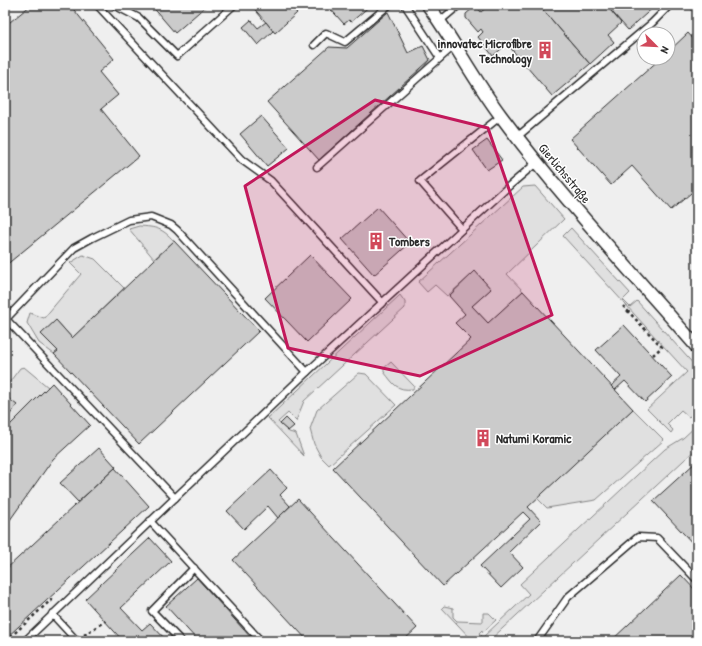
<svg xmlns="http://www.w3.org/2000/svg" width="702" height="646" viewBox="0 0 702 646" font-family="'Patrick Hand',sans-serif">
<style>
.built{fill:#efefef;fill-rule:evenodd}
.green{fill:#e0e0e0;stroke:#868686}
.building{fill:#cbcbcb;stroke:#2b2b2b}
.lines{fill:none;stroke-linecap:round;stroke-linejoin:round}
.service-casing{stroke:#2b2b2b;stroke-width:9}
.minor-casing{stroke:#2b2b2b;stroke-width:15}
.path{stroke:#2b2b2b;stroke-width:2.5;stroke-dasharray:3 3;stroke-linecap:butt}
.service{stroke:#fff;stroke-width:6}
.minor{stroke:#fff;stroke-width:12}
.marked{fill:#c2185b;fill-opacity:0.2;stroke:#c2185b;stroke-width:3;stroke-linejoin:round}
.labels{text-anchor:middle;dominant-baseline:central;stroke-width:3;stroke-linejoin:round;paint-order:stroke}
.poi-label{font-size:13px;font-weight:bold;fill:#2b2b2b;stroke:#fff;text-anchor:start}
.street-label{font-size:13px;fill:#2b2b2b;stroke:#fff}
</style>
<rect width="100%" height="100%" fill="#fff"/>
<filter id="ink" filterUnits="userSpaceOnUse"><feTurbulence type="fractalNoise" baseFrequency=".025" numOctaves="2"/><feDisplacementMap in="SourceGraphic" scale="8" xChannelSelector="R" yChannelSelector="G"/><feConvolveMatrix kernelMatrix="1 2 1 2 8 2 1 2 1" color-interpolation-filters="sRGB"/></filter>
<g filter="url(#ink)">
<path class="built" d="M5 5H697V641H5ZM644 34H668V58H644Z"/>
<g class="green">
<polygon points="535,186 564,219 507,274 523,291 488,323 472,306 491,289 475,272 447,296 435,285 427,292 418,282 523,187"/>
<path d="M139 226C156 227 162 228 174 241L154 259 129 229Z"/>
<polygon points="571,228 630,293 623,300 630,307 637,301 697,368 697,409 689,417 681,410 667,424 673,430 671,433 647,409 687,372 563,236"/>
<polygon points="83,255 95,259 124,288 72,338 56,320 42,334 58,351 54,354 39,343 27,323 30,313 44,318 81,274 70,263"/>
<polygon points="400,295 405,302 405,308 304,401 296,421 288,413 278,422 289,432 296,434 304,456 268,418"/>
<path d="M391 362 414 386 413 389C396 391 394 384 384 372V368Z"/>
<polygon points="24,367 48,387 5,430 5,388 20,368"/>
<polygon points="359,373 366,374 396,405 329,465 321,457 314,444 310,429 317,410"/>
<polygon points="633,409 664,440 596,500 547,508 537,498"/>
<polygon points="697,425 697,448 489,641 473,641 442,608 444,606 453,608 453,617 457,621 483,622 483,613 489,613 496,620 483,632 482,630 479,633 483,637 529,594 520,584 665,449 683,438"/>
</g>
<g class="building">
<polygon points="31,5 70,5 114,59 99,72 118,95 101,109 139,156 5,266 5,26"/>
<polygon points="151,5 207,5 175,33"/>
<polygon points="251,5 290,5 297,13 275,33"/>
<polygon points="327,5 371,5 351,22 349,20 344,24"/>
<polygon points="489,5 539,5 590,64 552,96 507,44 493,56 478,37 483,32 481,29 478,32 466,18 466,14 473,8 478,8 481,12"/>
<polygon points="539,5 606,5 621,23 608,35 614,42 590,64"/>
<polygon points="606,5 656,5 628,30"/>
<polygon points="388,12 408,53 423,46 430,60 319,160 267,102 329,47 347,48"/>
<polygon points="251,20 258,28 266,22 273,31 258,45 243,27"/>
<polygon points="688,33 697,43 697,188 671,210 632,166 611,185 570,139 661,58 668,58 668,52"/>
<polygon points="261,116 289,148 267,166 240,134"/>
<polygon points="487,140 502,160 487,170 473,150"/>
<polygon points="378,207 410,243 374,275 342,239"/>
<polygon points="174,241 259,331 139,444 54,354 58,351 41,334 56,320 72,338"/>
<polygon points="310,255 352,299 307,342 265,298"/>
<polygon points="475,271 491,289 472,306 488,323 523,291 633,409 528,507 541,521 509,552 523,567 501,588 480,566 530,519 523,512 443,586 333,468 471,339 455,323 465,314 449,296"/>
<polygon points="624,325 672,377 645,402 625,381 615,390 611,386 621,377 596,350"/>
<polygon points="52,383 90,425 53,459 5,527 5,430"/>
<polygon points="5,396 17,405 5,421"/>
<polygon points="286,418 294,426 288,431 280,424"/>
<polygon points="99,448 116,467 78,502 60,483"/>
<polygon points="697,461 697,548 653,501"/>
<polygon points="115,468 149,506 5,639 5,570"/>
<polygon points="271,470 287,488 280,495 290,506 278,518 268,506 244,529 227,511"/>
<polygon points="298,499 417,628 403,641 308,641 233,560"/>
<polygon points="150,538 171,561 121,608 142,630 150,623 167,641 123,641 85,599"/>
<polygon points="681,575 697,592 697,641 611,641"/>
<polygon points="197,578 254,641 198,641 166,606"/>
</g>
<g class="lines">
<g class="service-casing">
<g id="service">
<polyline points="97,5 242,160 271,181 383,303"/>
<polyline points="114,5 139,18 177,56 234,5"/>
<polyline points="405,5 440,58"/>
<polyline points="440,21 459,5"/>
<polyline points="314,45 326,33 345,42 389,5"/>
<polyline points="517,137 652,23 670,5"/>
<polyline points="317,167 455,45"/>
<polyline points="462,229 420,181 501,116"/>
<polyline points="175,498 6,319 74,248 92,238 129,220 151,217 171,225 177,230 307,372"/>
<polyline points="150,521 261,641"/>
<polyline points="52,614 77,641"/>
<polyline points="25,641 307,372 509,186 536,163"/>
<polyline points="181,641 152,611 194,568"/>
<polyline points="537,641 568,597 638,537 657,538 697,580"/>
</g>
</g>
<g class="minor-casing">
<path id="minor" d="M428 5C454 41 474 80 501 116 561 197 631 271 697 347"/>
</g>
<g class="path">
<polyline points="623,306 662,347 653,355"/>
<polyline points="84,635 105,621"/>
<polyline points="6,641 51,600 53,603"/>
</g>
<use href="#service" class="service"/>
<use href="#minor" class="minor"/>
</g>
</g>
<path class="marked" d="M375 100 488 128 552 315 420 376 288 348 245 186Z"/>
<defs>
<g id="building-bare" transform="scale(1.38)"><path d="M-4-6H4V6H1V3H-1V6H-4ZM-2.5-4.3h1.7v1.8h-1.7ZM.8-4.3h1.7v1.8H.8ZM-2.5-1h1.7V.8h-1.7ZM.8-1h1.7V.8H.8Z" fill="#d1495b" stroke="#fff" stroke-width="2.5" paint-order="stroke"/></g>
</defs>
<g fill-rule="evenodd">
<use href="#building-bare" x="545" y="50"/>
<use href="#building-bare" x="376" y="241"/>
<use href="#building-bare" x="483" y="438"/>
</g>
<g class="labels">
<g class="poi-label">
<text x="532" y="43" text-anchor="end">innovatec Microfibre<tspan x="532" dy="15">Technology</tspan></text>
<text x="389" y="241">Tombers</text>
<text x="496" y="438">Natumi Koramic</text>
</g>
<g class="street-label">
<text transform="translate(565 173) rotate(50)">Gierlichsstraße</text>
</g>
</g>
<rect width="702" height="646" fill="none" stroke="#fff" stroke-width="20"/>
<rect x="10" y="10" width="682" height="626" fill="none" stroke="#2b2b2b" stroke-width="1.5" filter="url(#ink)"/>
<g transform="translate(656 46) rotate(114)"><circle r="19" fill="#ffffff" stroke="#aaaaaa"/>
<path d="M0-3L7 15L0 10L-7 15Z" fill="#d1495b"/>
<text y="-6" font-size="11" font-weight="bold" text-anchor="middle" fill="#2b2b2b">N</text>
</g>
</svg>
